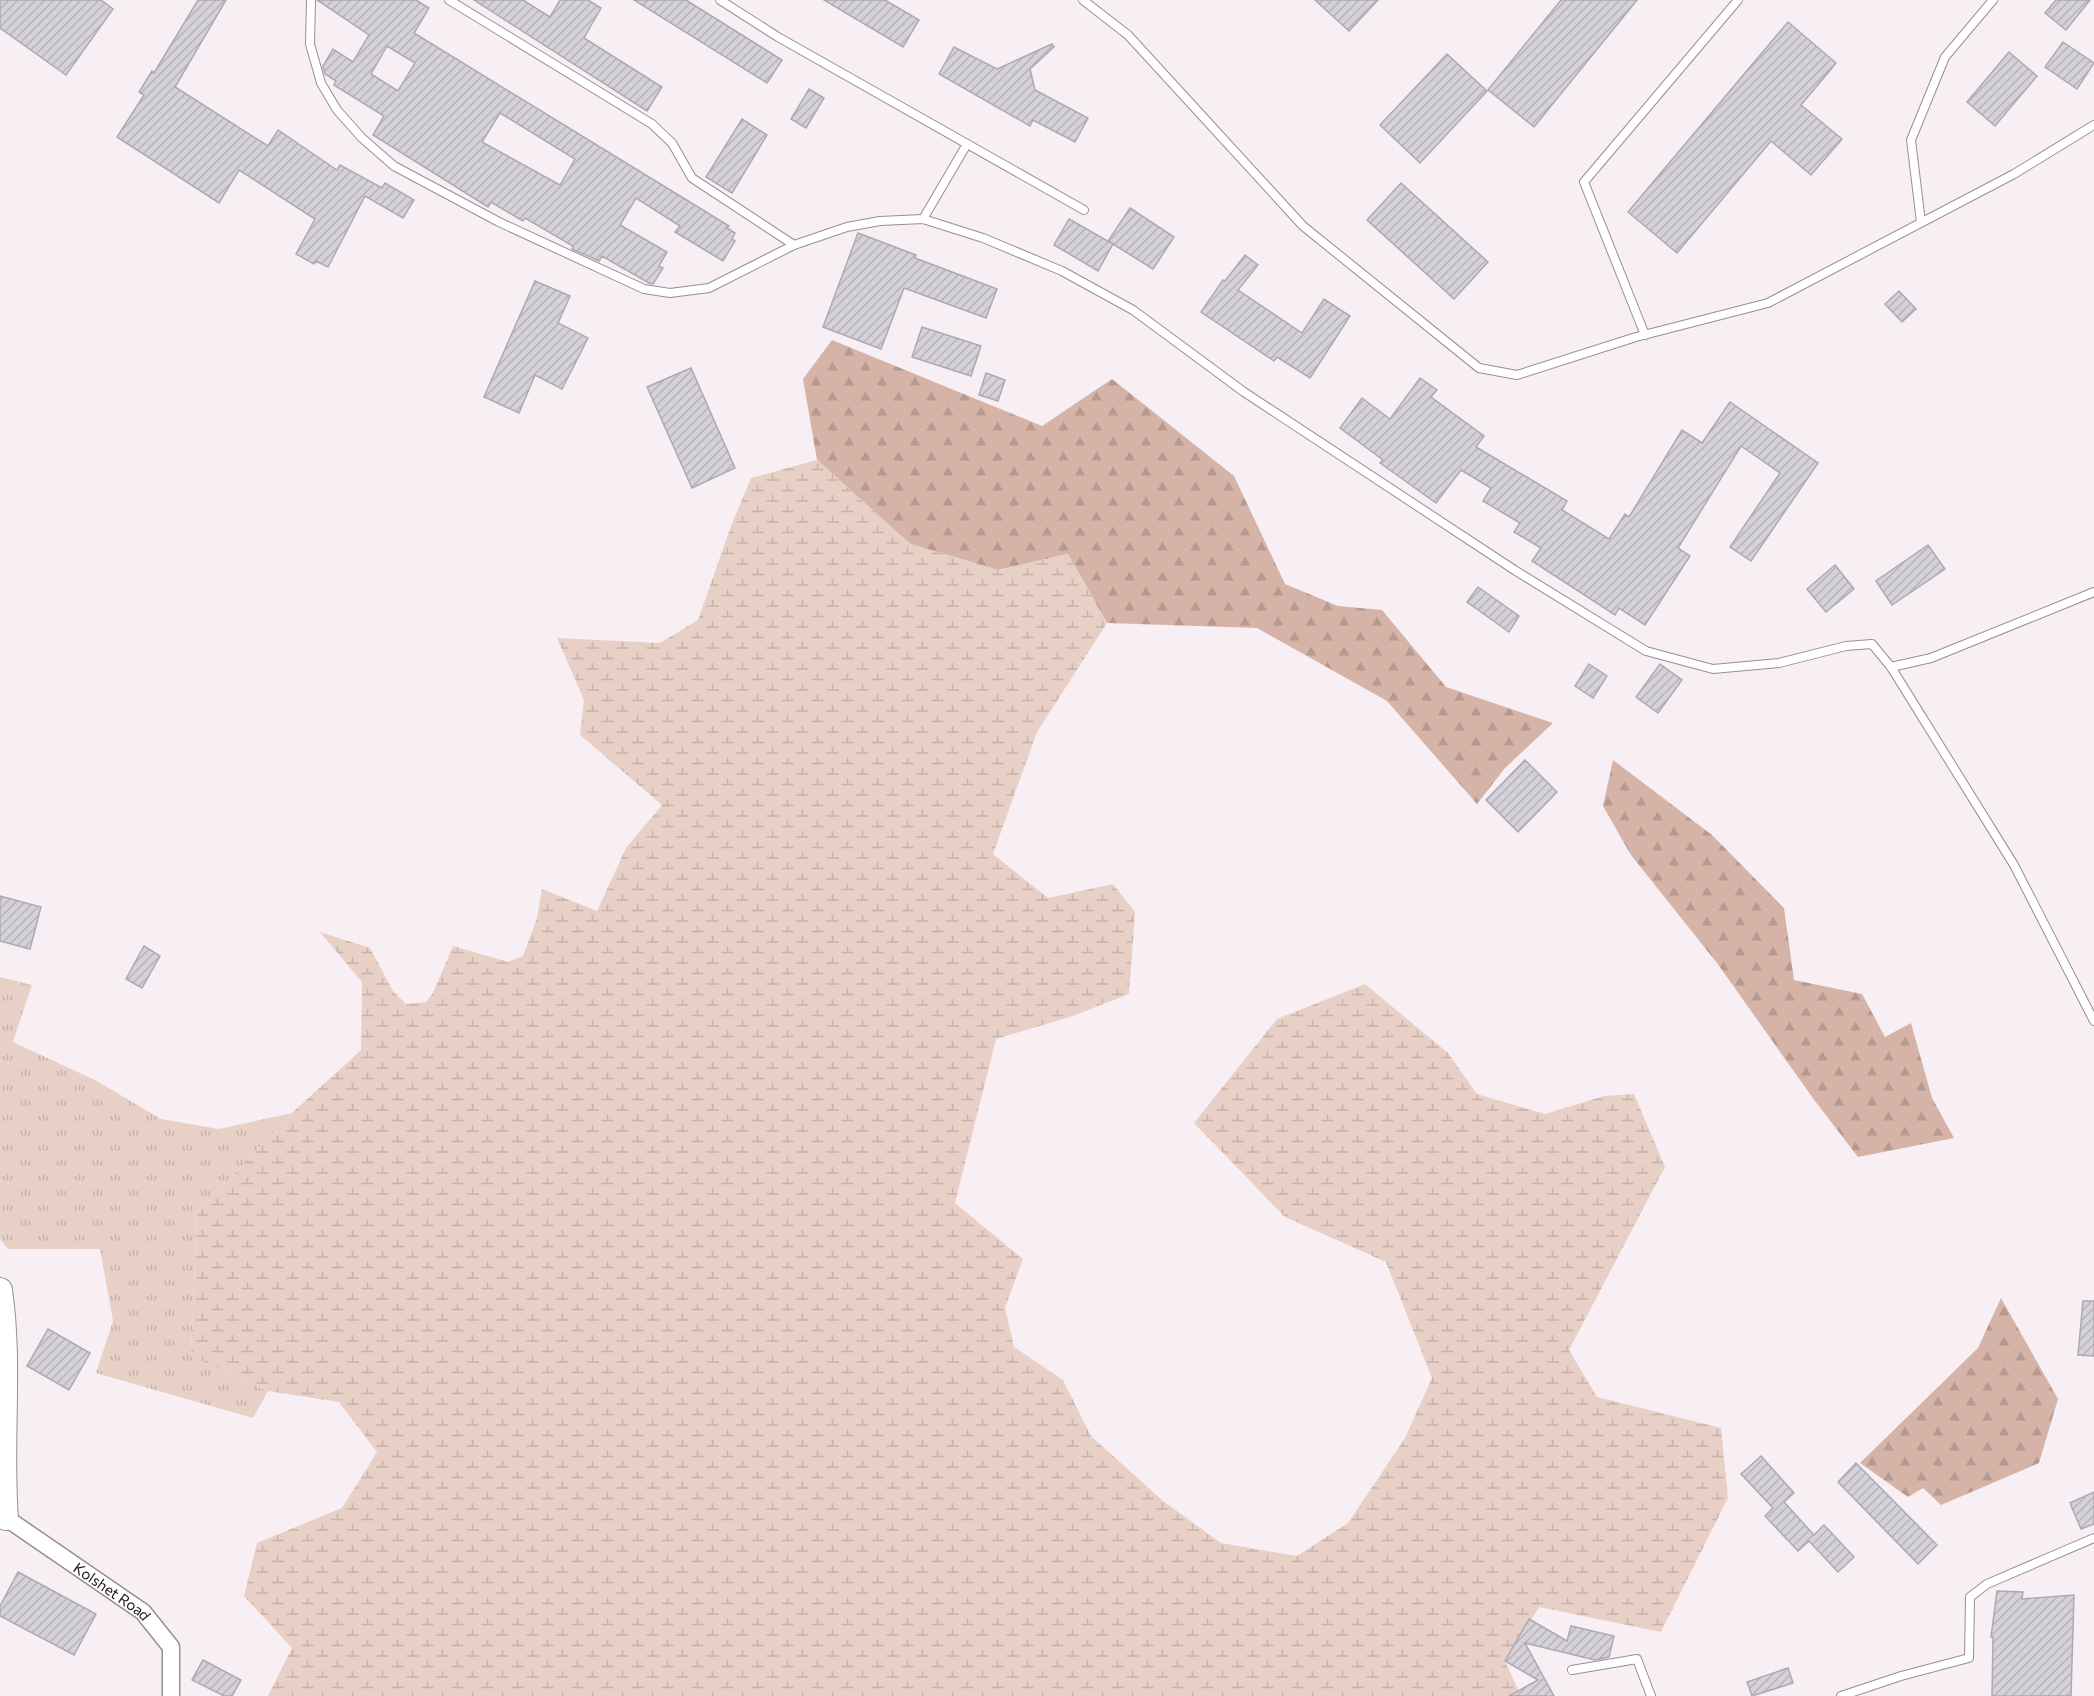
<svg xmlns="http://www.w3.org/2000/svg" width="2094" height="1696" viewBox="0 0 2094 1696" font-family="Commissioner,sans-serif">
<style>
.grass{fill:url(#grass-tufts)}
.forest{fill:url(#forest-firs)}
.wetland{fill:url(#wetland-marsh)}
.building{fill:url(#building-hatch);stroke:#ada9b1;stroke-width:1.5;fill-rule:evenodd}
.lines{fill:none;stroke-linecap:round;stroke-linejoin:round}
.lane-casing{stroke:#978e94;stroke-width:10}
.street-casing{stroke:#978e94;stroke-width:19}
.secondary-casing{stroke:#978e94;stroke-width:26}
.lane{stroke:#fff;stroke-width:8}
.street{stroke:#fff;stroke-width:16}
.secondary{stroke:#fff;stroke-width:24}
.labels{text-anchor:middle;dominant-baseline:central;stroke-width:5;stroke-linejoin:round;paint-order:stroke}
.street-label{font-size:15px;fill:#1e1a1d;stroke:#fff}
</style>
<defs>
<pattern id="grass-tufts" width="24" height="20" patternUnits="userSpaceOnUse" patternTransform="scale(1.5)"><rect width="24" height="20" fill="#e8d0c7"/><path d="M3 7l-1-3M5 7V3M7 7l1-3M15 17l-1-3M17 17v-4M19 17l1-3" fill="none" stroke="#c7b2aa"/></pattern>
<pattern id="forest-firs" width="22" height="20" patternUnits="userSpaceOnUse" patternTransform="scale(1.5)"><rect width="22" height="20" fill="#d5b3a7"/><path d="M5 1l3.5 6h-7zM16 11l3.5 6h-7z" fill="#b6998f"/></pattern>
<pattern id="wetland-marsh" width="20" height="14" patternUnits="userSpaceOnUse" patternTransform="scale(1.5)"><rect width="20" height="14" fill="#e8d0c7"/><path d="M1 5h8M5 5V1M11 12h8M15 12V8" fill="none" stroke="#c7b2aa"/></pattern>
<pattern id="building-hatch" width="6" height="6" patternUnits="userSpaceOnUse" patternTransform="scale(1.5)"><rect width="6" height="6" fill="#d5d1da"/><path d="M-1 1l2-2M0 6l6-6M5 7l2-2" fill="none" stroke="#b6b3bb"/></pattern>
</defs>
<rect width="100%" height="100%" fill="#f8eff5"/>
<polygon class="grass" points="0,977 32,985 13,1042 95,1080 161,1119 219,1129 292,1113 197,1213 191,1356 268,1391 253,1418 96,1373 113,1321 100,1249 8,1249 0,1239"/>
<g class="forest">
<polygon points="832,340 1042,426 1112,379 1234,476 1285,584 1338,606 1382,610 1446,687 1553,723 1505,768 1477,804 1387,701 1257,628 1107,623 1068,554 998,570 910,544 817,460 803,379"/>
<polygon points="1613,760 1712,835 1784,908 1794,980 1862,994 1885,1037 1911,1023 1932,1098 1954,1138 1858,1157 1815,1101 1717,963 1631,855 1603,806"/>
<polygon points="2001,1298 2058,1399 2039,1463 1941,1505 1923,1488 1908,1497 1860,1463 1978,1348"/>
</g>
<polygon class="wetland" points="817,460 910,544 998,570 1068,554 1107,623 1037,732 993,854 1048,898 1113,884 1135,912 1129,994 1070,1017 996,1039 955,1203 1023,1259 1005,1308 1014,1347 1063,1380 1091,1436 1163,1501 1221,1543 1297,1556 1348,1523 1405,1438 1432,1378 1386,1262 1285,1217 1194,1123 1277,1019 1365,984 1448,1053 1477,1094 1545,1114 1604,1096 1634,1094 1665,1167 1569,1350 1597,1397 1721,1428 1728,1498 1661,1632 1539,1607 1505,1661 1521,1696 268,1696 292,1648 244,1596 257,1543 342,1508 377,1452 339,1402 268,1391 191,1356 197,1213 292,1113 361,1050 362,982 320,932 370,948 393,991 406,1004 426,1002 433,993 453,946 508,962 523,956 537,918 542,889 597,911 626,848 662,805 580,735 584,700 557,638 660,643 698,620 731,526 751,478"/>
<g class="building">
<polygon points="0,0 101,0 113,9 66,75 0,28"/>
<polygon points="198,0 226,0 175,87 268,146 278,130 337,170 340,165 382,188 385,183 414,200 403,218 365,196 328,267 316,261 314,264 296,254 315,219 239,170 219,203 117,137 144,95 139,92 152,71 154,73"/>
<path d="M317 0H416L429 8 414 33 729 226 727 228 735 233 732 239 735 241 723 261 675 232 680 226 636 198 620 225 667 252 659 266 663 268 653 284 649 283 602 256 599 261 572 249 573 246 525 218 523 221 491 202 488 207 373 135 384 116 334 85 336 81 325 74 323 66 333 49 353 62 369 35ZM387 46 415 63 398 91 371 74ZM500 113 575 159 560 185 482 142Z"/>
<polygon points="474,0 523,0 550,17 560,0 588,0 601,8 584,38 662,87 647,111"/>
<polygon points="634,0 686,0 782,60 767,83"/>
<polygon points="824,0 885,0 919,20 903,47"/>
<polygon points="1315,0 1378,0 1349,31"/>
<polygon points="1561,0 1637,0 1534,127 1488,90"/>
<polygon points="2056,0 2090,0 2066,30 2045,13"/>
<polygon points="1788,22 1836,63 1801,105 1842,139 1811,175 1771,141 1677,253 1628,212"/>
<polygon points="2063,42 2094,63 2077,89 2045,67"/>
<polygon points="1052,44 1054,47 1030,69 1035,90 1088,118 1075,142 1033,120 1030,126 939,74 954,47 997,69"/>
<polygon points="2009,52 2037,76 1995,126 1967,102"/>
<polygon points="1447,54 1487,91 1420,163 1380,125"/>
<polygon points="809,89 824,98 806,128 791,119"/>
<polygon points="742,119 767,135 732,193 706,177"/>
<polygon points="1401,183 1488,262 1454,299 1367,220"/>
<polygon points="1130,208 1174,237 1153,269 1108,241"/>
<polygon points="1069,219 1113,244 1098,271 1054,245"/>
<polygon points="858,233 916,255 915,258 997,289 986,318 904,288 881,349 823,327"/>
<polygon points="1245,255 1258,265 1238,290 1302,333 1324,299 1350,316 1310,378 1277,357 1274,361 1201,312 1223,280 1225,281"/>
<polygon points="535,281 570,296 558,323 588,338 562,389 535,375 519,413 484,397"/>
<polygon points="1899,291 1916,309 1902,322 1885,304"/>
<polygon points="922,327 981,346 971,376 912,357"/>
<polygon points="691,368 735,468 692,488 647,387"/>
<polygon points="986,373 1005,380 998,401 979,395"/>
<polygon points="1420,378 1437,390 1431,397 1484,436 1476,447 1567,501 1562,510 1609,539 1625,514 1629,517 1682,430 1702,443 1730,402 1818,463 1751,561 1730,547 1780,473 1741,446 1678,548 1690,556 1645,625 1619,608 1615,615 1532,561 1541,548 1514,532 1520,523 1483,501 1491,488 1461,470 1436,503 1380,463 1383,460 1340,428 1362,398 1390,419"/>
<polygon points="1928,545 1945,569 1892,605 1876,581"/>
<polygon points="1835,565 1854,589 1826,612 1807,589"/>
<polygon points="1478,587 1519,616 1509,632 1467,602"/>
<polygon points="1589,664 1607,676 1593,698 1575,686"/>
<polygon points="1660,664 1682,680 1658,713 1636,697"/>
<polygon points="1525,760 1557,792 1518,832 1486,800"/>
<polygon points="0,896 41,907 30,949 0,941"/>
<polygon points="144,946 160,956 142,988 126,979"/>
<polygon points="2083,1301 2094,1301 2094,1356 2078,1355"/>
<polygon points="48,1329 90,1353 69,1390 27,1366"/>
<polygon points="1761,1456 1794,1493 1784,1502 1814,1535 1824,1525 1854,1557 1838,1572 1809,1541 1798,1551 1765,1516 1773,1508 1741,1474"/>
<polygon points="1856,1463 1937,1545 1918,1564 1838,1482"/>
<polygon points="2094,1492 2094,1524 2081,1529 2070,1503"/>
<polygon points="18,1572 96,1614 74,1655 0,1616 0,1606"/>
<polygon points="1997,1591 2023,1592 2022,1599 2074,1595 2071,1696 1992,1696 1993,1637 1991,1637"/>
<polygon points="1529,1619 1567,1641 1571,1626 1614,1636 1609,1657 1595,1660 1525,1643 1554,1696 1509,1696 1538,1680 1505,1661"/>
<polygon points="203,1660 241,1680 232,1696 224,1696 192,1680"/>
<polygon points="1788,1668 1793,1683 1752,1696 1747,1682"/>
</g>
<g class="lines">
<g class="lane-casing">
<g id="lane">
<polyline points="311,0 310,44 321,83 337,110 362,138 394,166 499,222 644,289 670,293 709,288 794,245 847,227 880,221 923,219 983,238 1062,271 1133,310 1244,392 1516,571 1646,651 1713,669 1779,663 1846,646 1872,644 1891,667 2014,865 2094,1021"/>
<polyline points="449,0 652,124 672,143 692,178 794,245"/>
<polyline points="720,0 778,37 1084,210"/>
<polyline points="1083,0 1128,35 1303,226 1479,368 1517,375 1636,337 1768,303 2014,174 2094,125"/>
<polyline points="923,219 967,144"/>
<polyline points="1921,222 1911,140 1945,57 1993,0"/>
<polyline points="1645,335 1584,182 1738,0"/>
<polyline points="1891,667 1931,658 2094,592"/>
<polyline points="1572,1670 1637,1659 1651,1696"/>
<polyline points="1841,1696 1901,1676 1969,1658 1970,1597 1987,1584 2094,1538"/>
</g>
</g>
<g class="street-casing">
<g id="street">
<path id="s1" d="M6 1518 143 1612 171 1647V1696"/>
</g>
</g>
<g class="secondary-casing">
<path id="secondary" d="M0 1290C11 1366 0 1442 6 1518"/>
</g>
<use href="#lane" class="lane"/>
<use href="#street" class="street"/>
<use href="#secondary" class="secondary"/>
</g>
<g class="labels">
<g class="street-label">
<text stroke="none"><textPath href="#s1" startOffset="129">Kolshet Road</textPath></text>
</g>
</g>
</svg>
